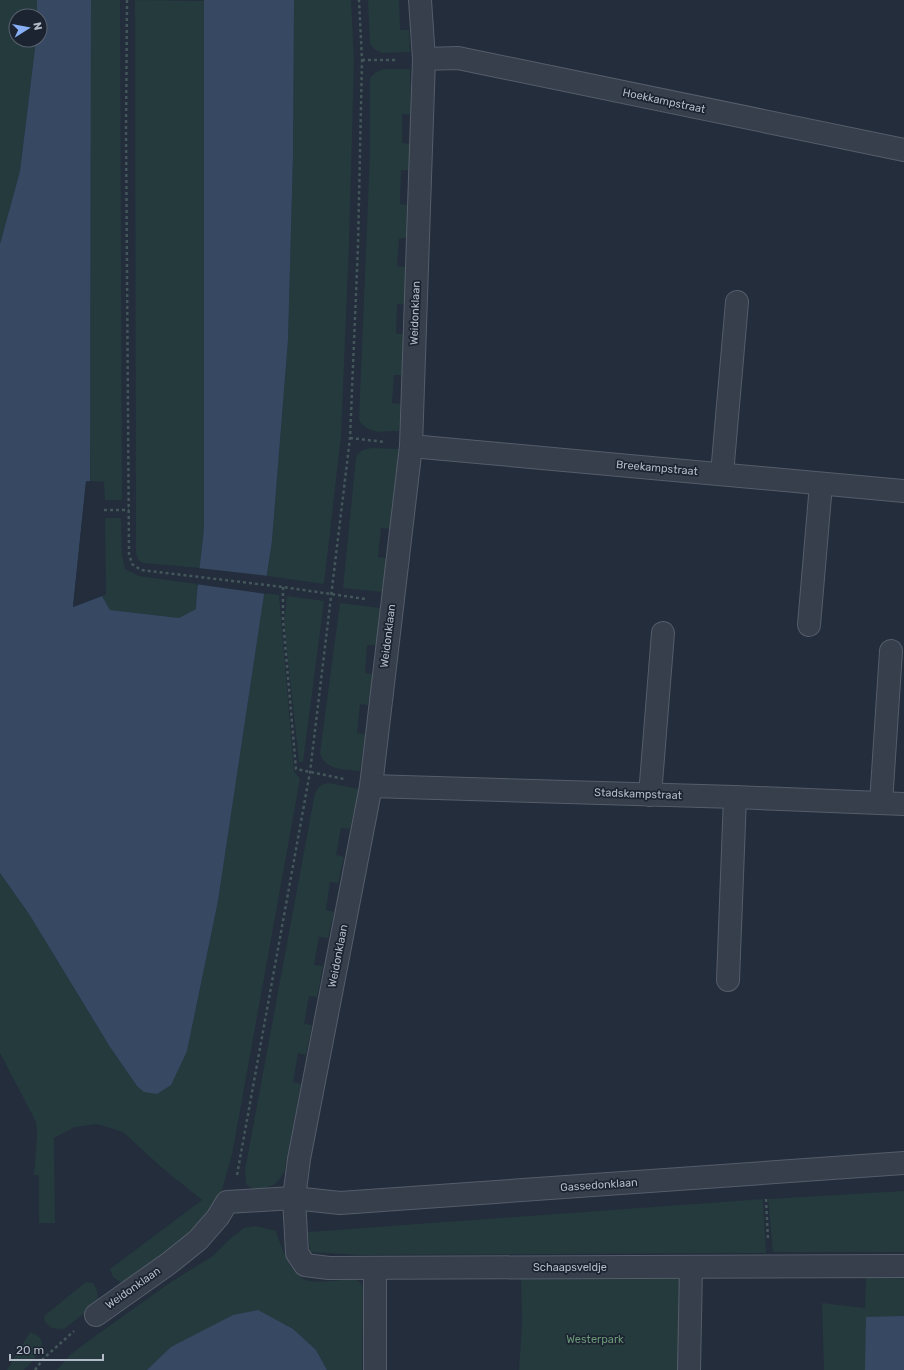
<svg xmlns="http://www.w3.org/2000/svg" width="904" height="1370" viewBox="0 0 904 1370" font-family="Rubik,sans-serif">
<style>
.green{fill:#253a3d}
.water{fill:#374863}
.pier{fill:#232d3c}
.lines{fill:none;stroke-linecap:round;stroke-linejoin:round}
.minor-casing{stroke:#555d6a;stroke-width:24}
.path{stroke:#43575a;stroke-width:2.5;stroke-dasharray:3 3;stroke-linecap:butt}
.minor{stroke:#373f4c;stroke-width:22}
.labels{text-anchor:middle;dominant-baseline:central;stroke-width:3.5;stroke-linejoin:round;paint-order:stroke}
.street-label{font-size:11px;fill:#b3bac8;stroke:#1c2431}
.park-label{font-size:11px;fill:#6a9876;stroke:#1c2431}
</style>
<rect width="100%" height="100%" fill="#232d3c"/>
<g class="green">
<polygon points="0,0 37,0 37,16 16,16 16,40 36,40 20,171 0,244"/>
<polygon points="91,0 120,0 122,500 105,500 104,482 90,481"/>
<polygon points="135,0 204,1 204,527 200,568 143,563 138,560 136,553"/>
<polygon points="294,0 351,0 354,61 349,244 341,436 324,584 267,576 272,541 288,340 293,155"/>
<polygon points="368,0 399,0 400,30 409,30 410,52 382,53 374,49 370,43"/>
<path d="M384 69H410L411 114H402V143L410 144 409 170H401L400 204 408 205V237L399 239 397 266 406 267 405 304H397L396 334H404L403 375H394L392 403 401 404 399 431C382 431 370 436 359 420L370 153V78L376 72Z"/>
<polygon points="372,448 399,449 390,529 381,528 378,557 386,558 383,592 343,588 356,457 362,450"/>
<polygon points="105,518 121,518 122,555 125,569 139,576 197,584 196,609 179,618 110,610 102,596 106,594"/>
<polygon points="264,593 279,595 294,771 300,779 232,1155 221,1193 204,1223 132,1279 120,1282 113,1277 110,1269 202,1200 161,1167 123,1132 97,1124 75,1127 54,1138 55,1223 39,1223 39,1175 34,1175 37,1136 36,1122 0,1053 0,873 29,914 110,1047 137,1086 187,1051 218,901"/>
<polygon points="287,596 324,601 303,762 299,762 284,623"/>
<path d="M340 603 381 608 376 645H367L365 673 373 674 368 705 360 704 357 733 365 734 360 771C344 769 325 771 320 753Z"/>
<path d="M329 783 359 789 350 829 341 828 336 855 344 857 338 883 330 882 326 910 334 912 328 938 319 937 314 965 323 966 317 997 309 996 304 1024 312 1025 306 1055 298 1053 293 1082 301 1084 284 1173C281 1176 279 1180 276 1183 270 1188 251 1193 246 1183 245 1180 246 1174 245 1170L314 798C317 788 318 785 329 783Z"/>
<polygon points="904,1191 904,1252 773,1252 768,1199"/>
<polygon points="763,1199 766,1253 360,1255 310,1252 308,1232"/>
<path d="M256 1226 276 1231C281 1246 291 1279 310 1281 321 1283 342 1280 354 1279L360 1282 363 1288 362 1370H327L316 1350 233 1315 225 1320 299 1370H57L71 1354 98 1334 171 1282 213 1256 231 1238 244 1228Z"/>
<polygon points="866,1277 904,1277 904,1370 824,1370 822,1303 865,1308"/>
<polygon points="521,1278 680,1278 681,1370 519,1370 522,1325"/>
<polygon points="86,1282 93,1283 97,1290 98,1300 91,1308 64,1329 51,1328 45,1322 44,1316"/>
<path d="M30 1332C33 1333 37 1335 39 1337 49 1346 30 1363 24 1370H7Z"/>
</g>
<g class="water">
<path d="M37 0H91L90 481 86 482 73 607 102 596 110 610 179 618 196 609C197 581 202 554 204 526V0H294V2L293 155 288 340 272 541 218 901 187 1051 171 1085 157 1094 144 1092 137 1086 110 1047 29 914 0 873V244L20 171 36 40H40V16H37Z"/>
<polygon points="258,1310 293,1329 316,1350 327,1370 147,1370 171,1347 233,1315"/>
<polygon points="904,1316 904,1370 865,1370 866,1317"/>
</g>
<g class="pier">
<polygon points="86,481 92,482 91,483 88,483 75,604 102,594 104,595 73,607"/>
<polygon points="198,568 269,576 266,594 195,584"/>
</g>
<g class="lines">
<g class="minor-casing">
<g id="minor">
<polyline points="420,0 424,59 411,446 371,786 299,1159 294,1198 297,1253 305,1265 329,1268 904,1266"/>
<polyline points="424,59 458,58 904,150"/>
<polyline points="411,446 904,491"/>
<polyline points="722,474 737,302"/>
<polyline points="809,625 821,484"/>
<polyline points="371,786 735,797 904,804"/>
<polyline points="650,795 663,633"/>
<polyline points="881,803 891,651"/>
<polyline points="728,980 735,797"/>
<polyline points="375,1268 375,1370"/>
<polyline points="96,1315 168,1264 198,1240 218,1217 227,1202 294,1198 340,1203 904,1163"/>
<polyline points="689,1370 691,1267"/>
</g>
</g>
<g class="path">
<polyline points="127,0 126,130 129,554 132,564 141,570 283,587 365,599"/>
<polyline points="362,60 398,60"/>
<polyline points="350,438 385,442"/>
<polyline points="104,510 129,510"/>
<polyline points="283,587 283,620 296,769 344,779"/>
<polyline points="237,1175 310,772 350,438 358,246 362,60 359,0"/>
<polyline points="766,1199 768,1240"/>
<polyline points="35,1370 43,1359 74,1331"/>
</g>
<use href="#minor" class="minor"/>
</g>
<g class="labels">
<g class="street-label">
<text transform="translate(664 101) rotate(12)">Hoekkampstraat</text>
<text transform="translate(415 313) rotate(-88)">Weidonklaan</text>
<text transform="translate(657 468) rotate(5)">Breekampstraat</text>
<text transform="translate(388 636) rotate(-83)">Weidonklaan</text>
<text transform="translate(638 794) rotate(2)">Stadskampstraat</text>
<text transform="translate(338 956) rotate(-79)">Weidonklaan</text>
<text transform="translate(599 1185) rotate(-4)">Gassedonklaan</text>
<text x="570" y="1267">Schaapsveldje</text>
<text transform="translate(133 1288) rotate(-35)">Weidonklaan</text>
</g>
<g class="park-label">
<text x="595" y="1339">Westerpark</text>
</g>
</g>
<g transform="translate(28 28) rotate(79)"><circle r="19" fill="#1c2431" stroke="#58606d"/>
<path d="M0-3L7 15L0 10L-7 15Z" fill="#89b0f6"/>
<text y="-6" font-size="11" font-weight="bold" text-anchor="middle" fill="#b3bac8">N</text>
</g>
<path d="M10 1354v6h93v-6" fill="none" stroke="#b3bac8" stroke-width="2"/>
<text x="16" y="1354" font-size="12" fill="#b3bac8" stroke="#1c2431" stroke-width="3" paint-order="stroke">20 m</text>
</svg>
